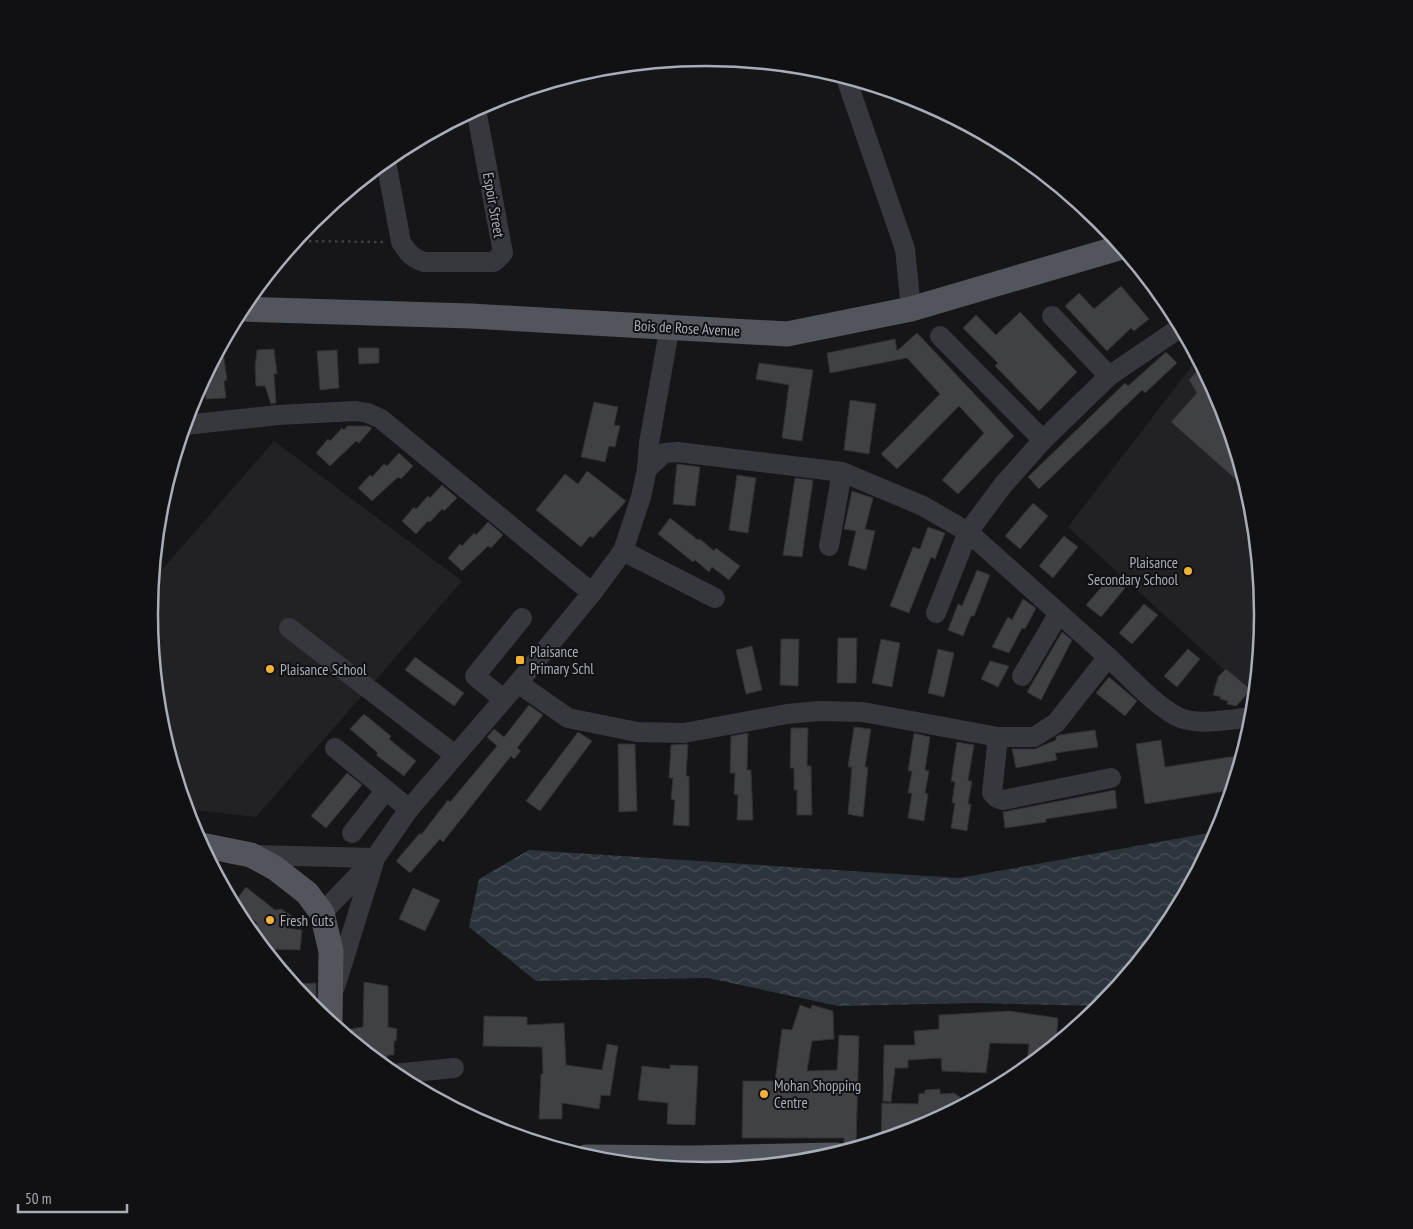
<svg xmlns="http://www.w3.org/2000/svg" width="1413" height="1229" viewBox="0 0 1413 1229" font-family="'PT Sans Narrow',sans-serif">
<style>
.built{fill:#222225}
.water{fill:url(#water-waves)}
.building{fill:#404145;stroke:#303034}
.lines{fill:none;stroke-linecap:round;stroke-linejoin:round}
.path{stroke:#3d3f44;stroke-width:2.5;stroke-dasharray:2.5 4;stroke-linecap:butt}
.minor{stroke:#37383d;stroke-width:20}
.major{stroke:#53555c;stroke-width:25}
.poi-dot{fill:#f2b134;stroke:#111113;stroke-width:2}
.labels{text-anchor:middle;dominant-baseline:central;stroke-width:4;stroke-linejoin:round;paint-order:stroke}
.street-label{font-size:15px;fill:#a8adb8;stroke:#111113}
.poi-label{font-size:15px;fill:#a8adb8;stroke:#111113;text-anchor:start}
.rim{fill:none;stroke:#a8adb8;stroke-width:2.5}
</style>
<defs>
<pattern id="water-waves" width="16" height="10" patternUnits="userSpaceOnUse" patternTransform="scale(1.25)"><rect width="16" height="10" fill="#2c353c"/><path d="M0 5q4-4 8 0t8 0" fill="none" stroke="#485056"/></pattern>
</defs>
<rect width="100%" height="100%" fill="#161618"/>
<g class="built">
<polygon points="1198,358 1221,402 1253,506 1263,615 1255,698 1068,527"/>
<polygon points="274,441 462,581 256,817 186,809 160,723 150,614 153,580"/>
</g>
<polygon class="water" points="1220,831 1169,924 1102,1006 976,1003 838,1006 708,978 536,981 469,927 479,879 529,850 959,878"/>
<g class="building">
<polygon points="1121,286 1149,319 1134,331 1131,328 1107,351 1065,306 1079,293 1094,309"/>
<polygon points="1020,312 1077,372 1039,411 995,366 998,363 963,328 976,315 996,335"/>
<polygon points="917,333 1014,436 958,494 942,480 984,433 959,406 897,469 881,454 940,394 907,358 830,373 827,353 895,339 897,351"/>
<polygon points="222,344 227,380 224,381 226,398 206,399 204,379"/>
<polygon points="358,348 379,348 379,363 359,364"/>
<polygon points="274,349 277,374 274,374 276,403 271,404 265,386 256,386 255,367 257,350"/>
<polygon points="337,350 339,388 320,390 317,351"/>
<polygon points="1166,352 1177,363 1145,393 1142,390 1039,489 1028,477 1125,383 1128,386"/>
<polygon points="759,363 813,370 802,441 782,438 789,385 756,379"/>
<polygon points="1197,371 1213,387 1221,402 1230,430 1224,437 1235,447 1248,490 1171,422 1197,393 1189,380"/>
<polygon points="850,400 876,404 869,454 844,450"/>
<polygon points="594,402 618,407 614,425 620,426 615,447 609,446 605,462 581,457"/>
<polygon points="347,426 367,426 372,428 359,443 356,441 330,466 316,453 328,439 330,441 342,428 344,430"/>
<polygon points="399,453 413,466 401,479 398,477 372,501 358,488 370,475 372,477 384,464 387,466"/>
<polygon points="677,464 700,467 695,506 673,504"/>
<polygon points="587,471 626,501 593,538 590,536 581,547 536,510 565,474 578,484"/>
<polygon points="737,475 756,478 748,533 729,530"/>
<polygon points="795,478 813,480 802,557 783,555"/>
<polygon points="442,485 457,498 444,511 442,509 430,522 428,521 416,534 402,521 414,507 416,509 428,496 430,498"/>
<polygon points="852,491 873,498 865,529 875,531 866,570 848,565 856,531 844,529"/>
<polygon points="1033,503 1048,516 1020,549 1005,536"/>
<polygon points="670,518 698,540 700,539 714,551 716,548 740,566 729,580 712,567 709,572 695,560 693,562 658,534"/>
<polygon points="488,522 503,535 491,548 488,546 462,571 448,558 460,544 462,546 474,533 476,535"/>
<polygon points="928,527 945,533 935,559 931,557 909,613 890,606 913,547 920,549"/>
<polygon points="1064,536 1078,547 1053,578 1039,566"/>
<polygon points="977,570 990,575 974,616 971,616 963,636 948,630 958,604 962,606"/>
<polygon points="1111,576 1125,588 1101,617 1086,605"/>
<polygon points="1023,599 1036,608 1025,629 1022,628 1009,653 992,647 1008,617 1012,620"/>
<polygon points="1144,604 1158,615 1132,644 1119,633"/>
<polygon points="1062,632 1072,640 1041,700 1027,692"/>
<polygon points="838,638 857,638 856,683 837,683"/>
<polygon points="781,639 799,639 798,686 780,685"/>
<polygon points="881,639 900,643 892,687 872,683"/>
<polygon points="752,646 762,690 746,694 736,650"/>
<polygon points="938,649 954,653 944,697 928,693"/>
<polygon points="1188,649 1200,659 1177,687 1164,676"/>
<polygon points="415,657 464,693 454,706 405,670"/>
<polygon points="990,661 1009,666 998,687 981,679"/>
<polygon points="1226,669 1251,690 1236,706 1227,704 1228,701 1220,699 1221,697 1213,695 1218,677"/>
<polygon points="1109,677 1137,701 1125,716 1096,693"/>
<polygon points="529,705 543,715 517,748 521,751 514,759 511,756 443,842 440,839 410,873 396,861 420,833 421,835 448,800 450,802 497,746 487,737 494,729 504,737"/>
<polygon points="364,714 391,736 389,739 416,761 404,776 376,755 378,753 350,729"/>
<polygon points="854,727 871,729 865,767 868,767 863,817 848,814 852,767 848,767"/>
<polygon points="791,728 808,728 807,766 811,766 812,815 797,815 797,790 794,790 794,768 790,768"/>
<polygon points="1095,730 1098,747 1055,753 1057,760 1016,768 1012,749 1035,749 1056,740 1056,737 1059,735"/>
<polygon points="578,732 592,741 540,811 526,801"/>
<polygon points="748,733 747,770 751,770 753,820 737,820 738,795 734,794 735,773 730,773 731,736"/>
<polygon points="914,733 930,737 925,770 929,771 925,793 928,794 924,821 908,818 912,793 908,793 912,771 908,771"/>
<polygon points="1161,740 1165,767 1243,755 1232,790 1145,804 1136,744"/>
<polygon points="957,742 974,745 968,781 972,781 968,804 971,804 967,831 951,828 955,803 952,803 955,782 951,781"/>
<polygon points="618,744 635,744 637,811 619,812"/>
<polygon points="688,744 686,776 689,776 689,826 673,825 675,800 671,799 673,778 669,778 671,745"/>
<polygon points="347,773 362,785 326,828 311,816"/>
<polygon points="1115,790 1117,808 1046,819 1046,822 1005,828 1003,812"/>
<polygon points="246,887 275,910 281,909 292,916 286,928 302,930 300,950 264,949 244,925 258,924 235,902"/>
<polygon points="413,888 440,900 425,931 399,919"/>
<polygon points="364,982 388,986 388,1027 397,1029 396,1041 394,1041 394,1055 388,1055 384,1067 350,1039 350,1029 363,1027"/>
<polygon points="316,983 316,1011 293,984"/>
<polygon points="800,1005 811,1009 812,1005 833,1011 834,1039 812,1041 807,1071 837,1070 839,1035 859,1036 856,1147 848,1147 844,1144 844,1138 742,1138 743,1081 775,1081 782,1029 792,1030"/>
<polygon points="1009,1011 1058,1018 1056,1045 1026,1070 1029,1044 990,1043 986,1073 942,1071 941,1058 908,1060 908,1068 895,1068 891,1102 883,1101 884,1045 915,1045 914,1031 939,1029 939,1015"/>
<polygon points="484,1016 527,1017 527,1025 564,1023 566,1065 602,1070 607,1044 618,1046 610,1096 601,1095 599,1109 562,1103 562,1119 539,1119 541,1074 543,1074 542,1047 483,1046"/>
<polygon points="670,1065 698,1066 695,1125 667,1124 668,1103 638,1100 642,1066 670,1069"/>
<polygon points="940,1089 940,1094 954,1093 960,1097 960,1107 919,1129 890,1138 881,1137 882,1103 918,1104 919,1094 925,1093 925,1090"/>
</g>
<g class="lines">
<polyline class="path" points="296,241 384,242"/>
<g class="minor">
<polyline points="846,78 905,249 911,309"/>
<path d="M386 161 401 242C408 253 412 258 424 262H494L503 253 476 109"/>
<polyline points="1052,316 1109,376"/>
<polyline points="940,336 1043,440"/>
<polyline points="185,425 278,415 356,411 368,413 381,419 592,593"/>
<polyline points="647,469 649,443 669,331"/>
<polyline points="829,546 842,472"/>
<polyline points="623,551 715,598"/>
<polyline points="936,613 968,532 1003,485 1043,440 1109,376 1181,327"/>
<polyline points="289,628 455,755"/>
<path d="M1108 657C1129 676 1151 702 1176 716 1197 727 1231 719 1253 717"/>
<polyline points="1022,676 1059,613"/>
<polyline points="503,699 475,676 522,618"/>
<polyline points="998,737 992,793 997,798 1003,800 1111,778"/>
<polyline points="335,748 409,809"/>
<polyline points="352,833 386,790"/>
<polyline points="252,855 375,858"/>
<polyline points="322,913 375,858 409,809 518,683 592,593 623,551 641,497 647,469 664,453 678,452 842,472 923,506 968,532 1108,657 1056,723 1034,737 998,737 863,712 819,711 787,714 684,733 637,732 568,718 518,683"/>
<polyline points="335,987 374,862"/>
<polyline points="393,1074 454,1068"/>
</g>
<g class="major">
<polyline points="241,309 471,316 787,334 911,309 1122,247"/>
<polyline points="201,845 251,855 275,868 307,893 322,913 331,951 330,1022"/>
<polyline points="586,1157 691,1158 836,1155"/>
</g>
</g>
<g class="poi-dot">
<circle cx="1188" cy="571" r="5"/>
<rect x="515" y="655" width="10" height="10" rx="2.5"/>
<circle cx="270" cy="669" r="5"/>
<circle cx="270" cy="920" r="5"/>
<circle cx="764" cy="1094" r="5"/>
</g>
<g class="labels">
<g class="street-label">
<text transform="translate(494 205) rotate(80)">Espoir Street</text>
<text transform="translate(687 328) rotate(3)">Bois de Rose Avenue</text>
</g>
<g class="poi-label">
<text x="1178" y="562" text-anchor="end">Plaisance<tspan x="1178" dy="17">Secondary School</tspan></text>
<text x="530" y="651">Plaisance<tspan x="530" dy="17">Primary Schl</tspan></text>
<text x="280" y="669">Plaisance School</text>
<text x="280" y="920">Fresh Cuts</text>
<text x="774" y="1085">Mohan Shopping<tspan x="774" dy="17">Centre</tspan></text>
</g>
</g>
<path d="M0 0H1413V1229H0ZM158 614a548 548 0 1 1 1096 0a548 548 0 1 1-1096 0Z" fill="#111113" fill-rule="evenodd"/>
<path class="rim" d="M158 614a548 548 0 1 1 1096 0a548 548 0 1 1-1096 0Z"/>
<path d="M18 1204v8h109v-8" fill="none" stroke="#a8adb8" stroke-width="2.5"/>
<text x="25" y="1204" font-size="15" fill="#a8adb8" stroke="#111113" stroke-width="4" paint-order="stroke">50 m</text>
</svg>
